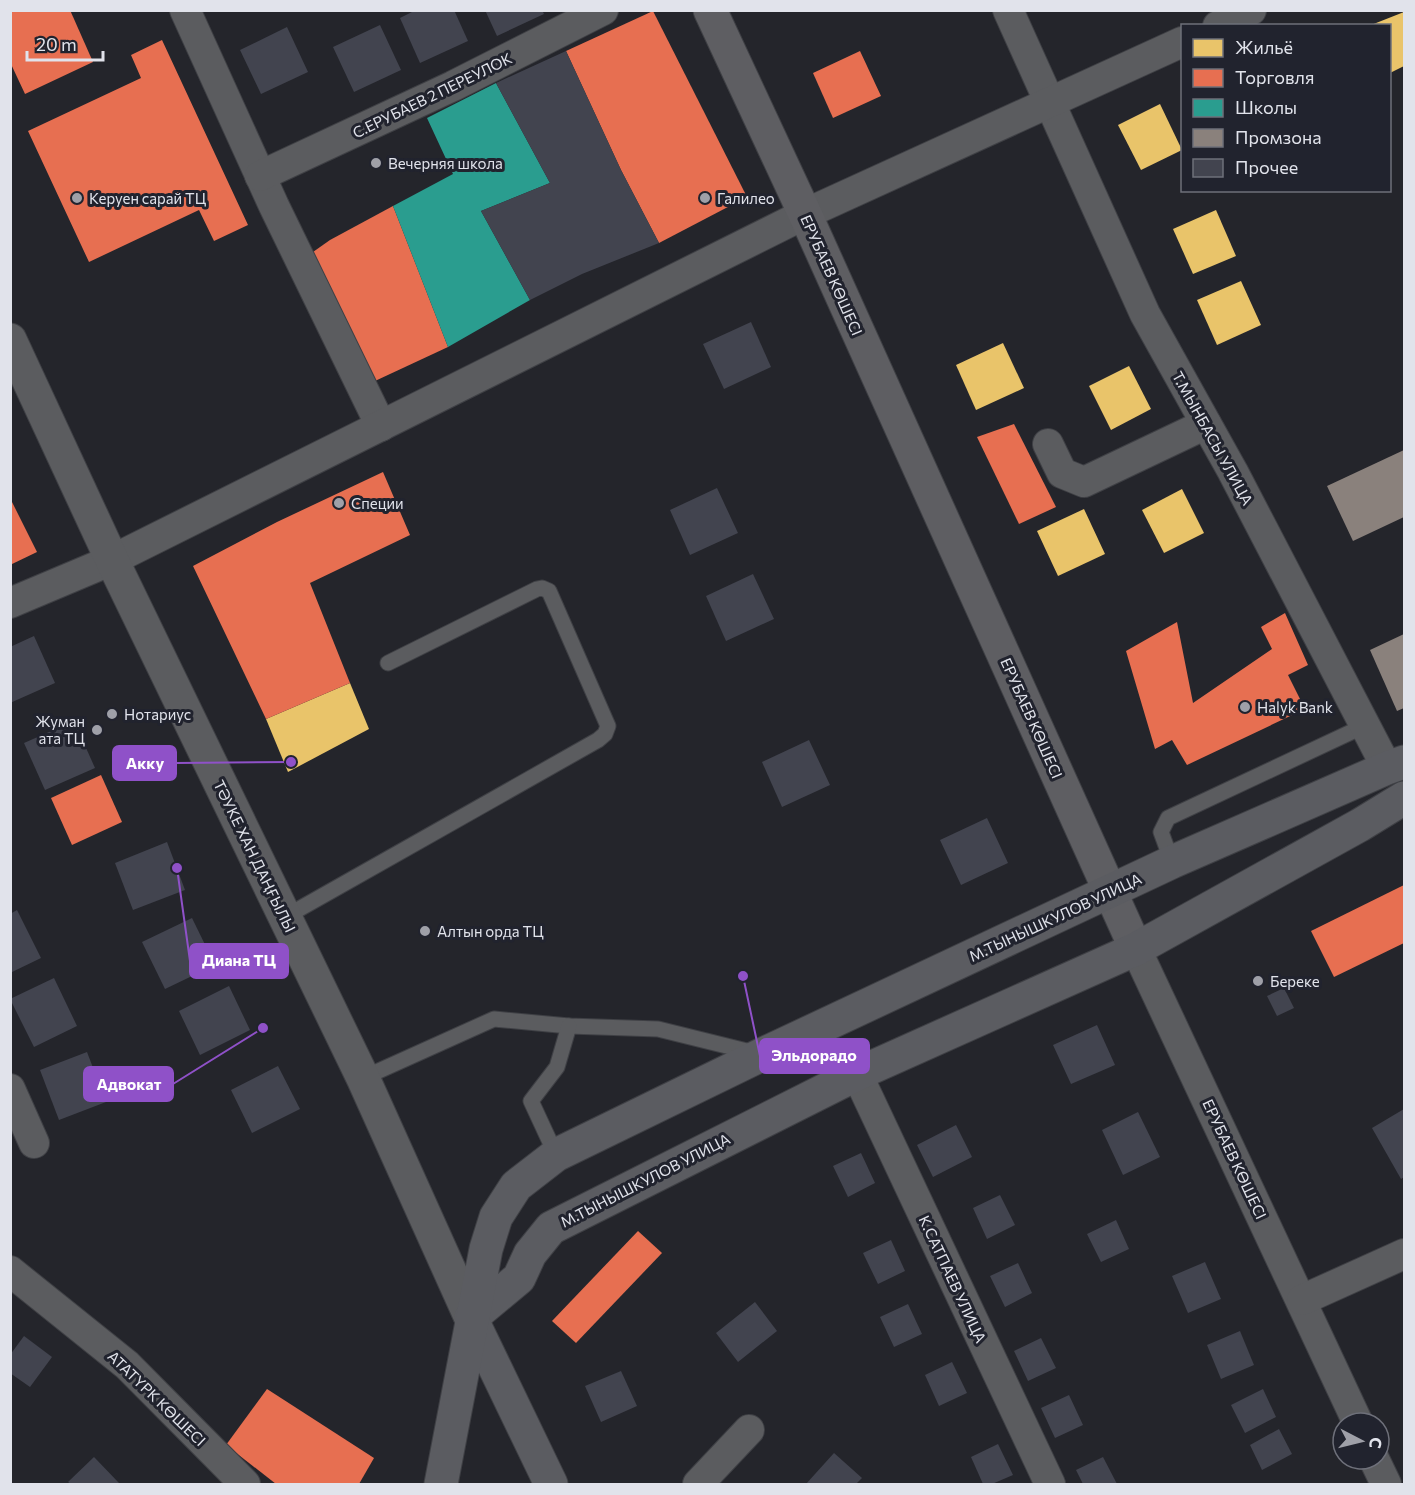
<svg xmlns="http://www.w3.org/2000/svg" width="1415" height="1495" viewBox="0 0 1415 1495" font-family="Commissioner,sans-serif">
<style>
.homes{fill:#e9c46a}
.shops{fill:#e76f51}
.schools{fill:#2a9d8f}
.industry{fill:#8a817c}
.building{fill:#42444f}
.lines{fill:none;stroke-linecap:round;stroke-linejoin:round}
.service-casing{stroke:#3f4045;stroke-width:17}
.minor-casing{stroke:#3f4045;stroke-width:32}
.tertiary-casing{stroke:#3f4045;stroke-width:35}
.secondary-casing{stroke:#3f4045;stroke-width:35}
.primary-casing{stroke:#3f4045;stroke-width:35}
.service{stroke:#5b5c5f;stroke-width:15}
.minor{stroke:#5b5c5f;stroke-width:30}
.tertiary{stroke:#5b5c5f;stroke-width:33}
.secondary{stroke:#5e5e62;stroke-width:33}
.primary{stroke:#5b5c61;stroke-width:33}
.poi-dot{fill:#9fa0a8;stroke:#21232e;stroke-width:2}
.labels{text-anchor:middle;dominant-baseline:central;stroke-width:6;stroke-linejoin:round;paint-order:stroke}
.street-label{font-size:15px;fill:#e1e3eb;stroke:#21232e}
.poi-label{font-size:15px;fill:#e1e3eb;stroke:#21232e;text-anchor:start}
.leader{fill:none;stroke:#8f51c8;stroke-width:2}
.callout-dot{fill:#8f51c8;stroke:#21232e;stroke-width:2}
.callout{fill:#8f51c8;stroke:#8f51c8;stroke-width:2}
.callout-label{font-size:16px;text-anchor:middle;font-weight:bold;fill:#fff}
</style>
<rect width="100%" height="100%" fill="#24252b"/>
<g class="homes">
<polygon points="1404,12 1404,66 1390,73 1390,26 1371,25"/>
<polygon points="1160,104 1182,150 1141,170 1118,125"/>
<polygon points="1216,210 1236,256 1193,274 1173,229"/>
<polygon points="1241,281 1261,325 1217,345 1197,300"/>
<polygon points="1003,343 1024,388 976,410 956,365"/>
<polygon points="1129,366 1151,409 1111,430 1089,386"/>
<polygon points="1182,489 1204,533 1164,553 1142,510"/>
<polygon points="1084,509 1105,554 1058,576 1037,531"/>
<polygon points="350,683 369,729 288,772 266,719"/>
</g>
<g class="shops">
<polygon points="10,10 70,10 93,62 25,94 10,62"/>
<polygon points="653,11 747,197 659,243 621,170 566,51"/>
<polygon points="162,40 248,225 214,241 199,210 89,262 28,131 141,78 131,55"/>
<polygon points="860,51 881,96 833,118 813,73"/>
<polygon points="393,206 448,347 375,381 313,252 330,240"/>
<polygon points="1014,424 1056,507 1019,524 977,437"/>
<polygon points="383,472 410,535 310,583 350,683 266,719 193,566 277,522"/>
<polygon points="10,498 37,552 10,565"/>
<polygon points="1285,613 1308,665 1288,675 1305,709 1187,765 1172,740 1155,749 1126,651 1177,622 1193,703 1272,649 1261,627"/>
<polygon points="101,775 122,822 72,845 51,798"/>
<polygon points="1404,885 1404,943 1334,977 1311,931"/>
<polygon points="638,1231 662,1253 576,1343 552,1321"/>
<polygon points="267,1389 374,1458 359,1484 276,1484 226,1445"/>
</g>
<polygon class="schools" points="496,83 550,183 481,211 530,300 448,347 393,206 453,174 427,118"/>
<g class="industry">
<polygon points="1404,450 1404,517 1353,541 1327,486"/>
<polygon points="1404,634 1404,708 1397,711 1370,650"/>
</g>
<g class="building">
<polygon points="416,10 454,10 468,41 420,63 400,18"/>
<polygon points="485,10 542,10 544,14 497,36"/>
<polygon points="380,25 401,70 354,92 333,47"/>
<polygon points="287,27 308,72 261,94 240,50"/>
<polygon points="566,51 621,170 659,243 582,274 530,300 481,211 550,183 496,83"/>
<polygon points="751,322 771,367 724,389 703,344"/>
<polygon points="717,488 738,533 690,555 670,510"/>
<polygon points="753,574 774,619 726,641 706,596"/>
<polygon points="34,636 55,683 10,703 10,647"/>
<polygon points="74,721 95,768 45,790 24,743"/>
<polygon points="809,740 830,785 782,807 762,762"/>
<polygon points="987,818 1008,863 961,885 940,840"/>
<polygon points="167,842 185,890 133,910 115,863"/>
<polygon points="17,910 41,958 10,973 10,914"/>
<polygon points="192,918 215,965 165,989 142,942"/>
<polygon points="54,978 77,1026 34,1047 10,999"/>
<polygon points="229,986 250,1030 200,1055 179,1011"/>
<polygon points="1284,988 1294,1008 1277,1016 1267,996"/>
<polygon points="1097,1025 1115,1065 1071,1084 1053,1045"/>
<polygon points="87,1052 106,1102 59,1120 40,1070"/>
<polygon points="278,1066 300,1109 252,1133 231,1090"/>
<polygon points="1404,1109 1404,1177 1401,1179 1372,1128"/>
<polygon points="1138,1112 1160,1157 1123,1175 1102,1130"/>
<polygon points="956,1125 972,1157 933,1177 917,1145"/>
<polygon points="861,1153 875,1183 848,1197 833,1166"/>
<polygon points="1000,1195 1015,1225 987,1239 973,1208"/>
<polygon points="1116,1220 1129,1249 1101,1262 1087,1234"/>
<polygon points="891,1240 905,1271 878,1284 863,1253"/>
<polygon points="1205,1262 1221,1299 1188,1313 1172,1276"/>
<polygon points="1018,1263 1032,1293 1005,1307 990,1276"/>
<polygon points="755,1302 777,1331 738,1362 716,1333"/>
<polygon points="908,1304 922,1334 894,1347 880,1317"/>
<polygon points="1240,1331 1254,1365 1221,1379 1207,1345"/>
<polygon points="24,1336 52,1357 30,1387 10,1373 10,1355"/>
<polygon points="1041,1338 1056,1368 1028,1381 1014,1351"/>
<polygon points="952,1362 967,1393 939,1406 925,1375"/>
<polygon points="621,1371 637,1406 601,1422 585,1386"/>
<polygon points="1263,1389 1276,1417 1245,1433 1231,1405"/>
<polygon points="1069,1395 1083,1425 1055,1438 1041,1408"/>
<polygon points="1279,1429 1292,1454 1262,1470 1250,1445"/>
<polygon points="998,1444 1013,1475 992,1484 983,1484 971,1457"/>
<polygon points="834,1453 862,1478 856,1484 806,1484"/>
<polygon points="94,1457 119,1483 118,1484 71,1484 68,1482"/>
<polygon points="1103,1457 1117,1484 1083,1484 1076,1470"/>
</g>
<g class="lines">
<g class="service-casing">
<g id="service">
<polyline points="1172,862 1161,832 1168,818 1364,726"/>
<polyline points="285,917 598,740 605,734 608,726 549,591 542,588 537,589 388,663"/>
<polyline points="363,1078 494,1019 569,1026 658,1029 755,1053"/>
<polyline points="556,1155 531,1101 557,1067 569,1026"/>
</g>
</g>
<g class="minor-casing">
<g id="minor">
<polyline points="185,10 274,206 381,426"/>
<polyline points="1008,10 1145,314 1233,472 1387,768"/>
<polyline points="1218,26 1251,10"/>
<polyline points="260,176 453,86 603,10"/>
<polyline points="1048,444 1062,473 1084,482 1206,424"/>
<polyline points="10,603 112,560 805,214 1182,42"/>
<polyline points="1136,949 1358,1423"/>
<polyline points="857,1074 1050,1484"/>
<polyline points="10,1089 34,1143"/>
<polyline points="10,1271 127,1365 245,1484"/>
<polyline points="1302,1300 1404,1254"/>
<polyline points="1374,1459 1386,1484"/>
<polyline points="698,1484 749,1430"/>
</g>
</g>
<g class="tertiary-casing">
<polyline id="tertiary" points="10,340 112,560 363,1078 471,1318"/>
</g>
<g class="secondary-casing">
<polyline id="secondary" points="710,10 805,214 1136,949"/>
</g>
<g class="primary-casing">
<g id="primary">
<polyline points="471,1318 519,1278 530,1254 551,1228 857,1074 1136,949 1360,825 1404,798"/>
<polyline points="471,1318 551,1484"/>
<polyline points="441,1484 486,1249 496,1217 516,1186 556,1155 761,1055 1172,862 1387,768 1404,762"/>
</g>
</g>
<use href="#service" class="service"/>
<use href="#minor" class="minor"/>
<use href="#tertiary" class="tertiary"/>
<use href="#secondary" class="secondary"/>
<use href="#primary" class="primary"/>
</g>
<g class="poi-dot">
<circle cx="376" cy="163" r="6"/>
<circle cx="77" cy="198" r="6"/>
<circle cx="705" cy="198" r="6"/>
<circle cx="339" cy="503" r="6"/>
<circle cx="1245" cy="707" r="6"/>
<circle cx="112" cy="714" r="6"/>
<circle cx="97" cy="730" r="6"/>
<circle cx="425" cy="931" r="6"/>
<circle cx="1258" cy="981" r="6"/>
</g>
<g class="labels">
<g class="street-label">
<text transform="translate(432 95) rotate(-26)">С.ЕРУБАЕВ 2 ПЕРЕУЛОК</text>
<text transform="translate(832 275) rotate(66)">ЕРУБАЕВ КӨШЕСІ</text>
<text transform="translate(1213 438) rotate(61)">Т.МЫНБАСЫ УЛИЦА</text>
<text transform="translate(1032 718) rotate(66)">ЕРУБАЕВ КӨШЕСІ</text>
<text transform="translate(255 856) rotate(64)">ТӘУКЕ ХАН ДАҢҒЫЛЫ</text>
<text transform="translate(1055 917) rotate(-25)">М.ТЫНЫШКУЛОВ УЛИЦА</text>
<text transform="translate(1235 1159) rotate(65)">ЕРУБАЕВ КӨШЕСІ</text>
<text transform="translate(645 1180) rotate(-27)">М.ТЫНЫШКУЛОВ УЛИЦА</text>
<text transform="translate(953 1279) rotate(65)">К.САТПАЕВ УЛИЦА</text>
<text transform="translate(157 1398) rotate(44)">АТАТҮРК КӨШЕСІ</text>
</g>
<g class="poi-label">
<text x="388" y="163">Вечерняя школа</text>
<text x="89" y="198">Керуен сарай ТЦ</text>
<text x="717" y="198">Галилео</text>
<text x="351" y="503">Специи</text>
<text x="1257" y="707">Halyk Bank</text>
<text x="124" y="714">Нотариус</text>
<text x="85" y="721" text-anchor="end">Жуман<tspan x="85" dy="17">ата ТЦ</tspan></text>
<text x="437" y="931">Алтын орда ТЦ</text>
<text x="1270" y="981">Береке</text>
</g>
</g>
<path class="leader" d="M291 762L176 763M177 868L190 961M743 976L760 1056M263 1028L173 1084"/>
<g class="callout-dot">
<circle cx="291" cy="762" r="6"/>
<circle cx="177" cy="868" r="6"/>
<circle cx="743" cy="976" r="6"/>
<circle cx="263" cy="1028" r="6"/>
</g>
<g class="callout">
<rect x="113" y="746" width="63" height="34" rx="6"/>
<rect x="190" y="944" width="98" height="34" rx="6"/>
<rect x="760" y="1039" width="109" height="34" rx="6"/>
<rect x="84" y="1067" width="89" height="34" rx="6"/>
</g>
<g class="callout-label">
<text x="145" y="769">Акку</text>
<text x="239" y="966">Диана ТЦ</text>
<text x="814" y="1061">Эльдорадо</text>
<text x="129" y="1090">Адвокат</text>
</g>
<rect width="1415" height="1495" fill="none" stroke="#e1e3eb" stroke-width="24"/>
<rect x="1181" y="24" width="210" height="168" fill="#21232e" stroke="#6e707a" stroke-width="1.5"/>
<rect x="1193" y="39" width="30" height="18" fill="#e9c46a" stroke="#6e707a" stroke-width="1.5"/>
<text x="1235" y="54" font-size="18" fill="#e1e3eb">Жильё</text>
<rect x="1193" y="69" width="30" height="18" fill="#e76f51" stroke="#6e707a" stroke-width="1.5"/>
<text x="1235" y="84" font-size="18" fill="#e1e3eb">Торговля</text>
<rect x="1193" y="99" width="30" height="18" fill="#2a9d8f" stroke="#6e707a" stroke-width="1.5"/>
<text x="1235" y="114" font-size="18" fill="#e1e3eb">Школы</text>
<rect x="1193" y="129" width="30" height="18" fill="#8a817c" stroke="#6e707a" stroke-width="1.5"/>
<text x="1235" y="144" font-size="18" fill="#e1e3eb">Промзона</text>
<rect x="1193" y="159" width="30" height="18" fill="#42444f" stroke="#6e707a" stroke-width="1.5"/>
<text x="1235" y="174" font-size="18" fill="#e1e3eb">Прочее</text>
<g transform="translate(1361 1441) rotate(97)"><circle r="28" fill="#21232e" stroke="#6e707a" stroke-width="1.5"/>
<path d="M0-4.5L10 22L0 15L-10 22Z" fill="#9fa0a8"/>
<text y="-9" font-size="16" font-weight="bold" text-anchor="middle" fill="#e1e3eb">С</text>
</g>
<path d="M27 51v9h76v-9" fill="none" stroke="#e1e3eb" stroke-width="3"/>
<text x="36" y="51" font-size="18" fill="#e1e3eb" stroke="#21232e" stroke-width="4.5" paint-order="stroke">20 m</text>
</svg>
